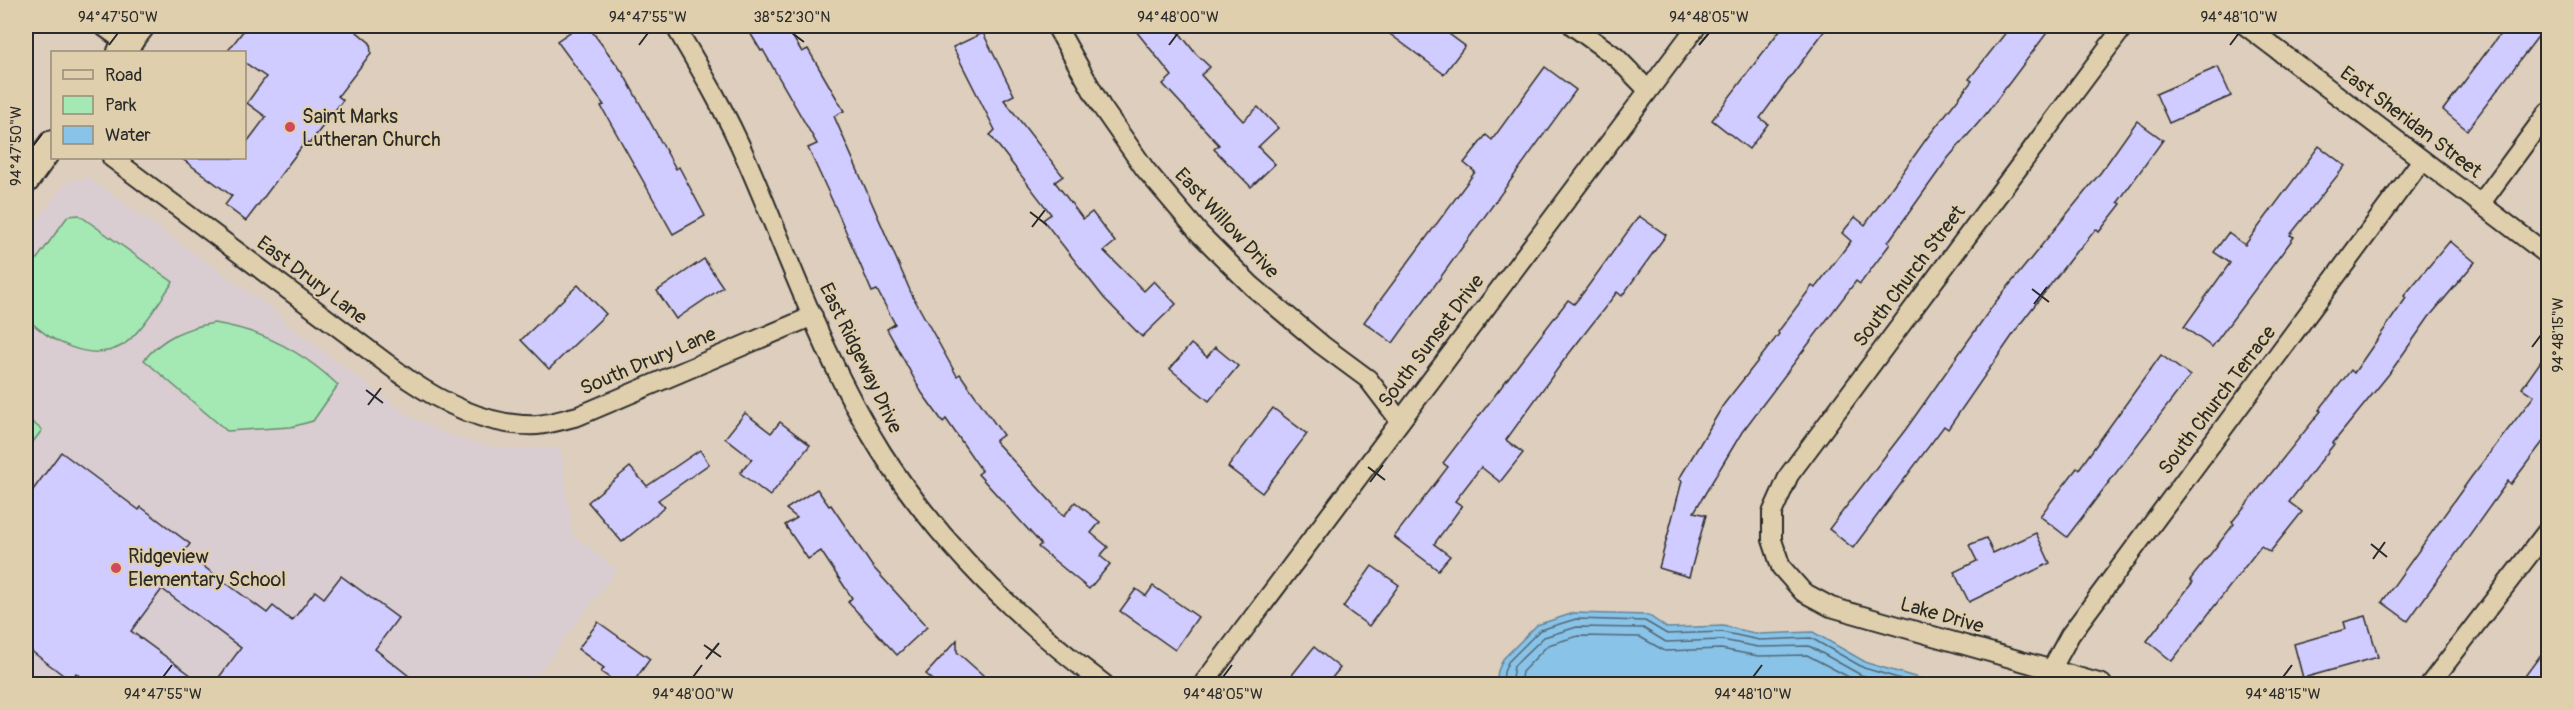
<svg xmlns="http://www.w3.org/2000/svg" width="2574" height="710" viewBox="0 0 2574 710" font-family="Pangolin,sans-serif">
<style>
.built{fill:#d9cdd1}
.green{fill:#a4e8b3;stroke:#688a6f;stroke-width:1.5}
.water{fill:#89c3e8;stroke:#63869c;stroke-width:1.5}
.lines{fill:none;stroke-linecap:round;stroke-linejoin:round}
.shore{stroke:#516877;stroke-width:1.5}
.building{fill:#d1ccff;stroke:#2b2b2b;stroke-width:1.5}
.minor-casing{stroke:#2b2b2b;stroke-width:22}
.secondary-casing{stroke:#2b2b2b;stroke-width:30}
.minor{stroke:#e0cfac;stroke-width:18}
.secondary{stroke:#e0cfac;stroke-width:26}
.ticks{fill:none;stroke:#2b2b2b;stroke-width:2}
.poi-dot{fill:#d1495b;stroke:#e0cfac;stroke-width:2}
.labels{text-anchor:middle;dominant-baseline:central;stroke-width:4.5;stroke-linejoin:round;paint-order:stroke}
.poi-label{font-size:20px;fill:#2b2b2b;stroke:#e0cfac;text-anchor:start}
.street-label{font-size:20px;fill:#2b2b2b;stroke:#e0cfac}
.neatline{fill:none;stroke:#2b2b2b;stroke-width:2}
.ticks-label{font-size:15px;text-anchor:middle;fill:#2b2b2b}
</style>
<rect width="100%" height="100%" fill="#ddcebd"/>
<filter id="ink" filterUnits="userSpaceOnUse"><feTurbulence type="fractalNoise" baseFrequency=".0167" numOctaves="2"/><feDisplacementMap in="SourceGraphic" scale="12" xChannelSelector="R" yChannelSelector="G"/><feConvolveMatrix kernelMatrix="1 2 1 2 8 2 1 2 1" color-interpolation-filters="sRGB"/></filter>
<g filter="url(#ink)">
<polygon class="built" points="87,177 273,309 287,324 411,417 442,432 470,442 508,449 561,449 572,534 617,570 530,684 26,684 26,235 66,182"/>
<g class="green">
<path d="M79 215 173 282C160 300 141 333 123 345 91 364 48 341 26 317V274L68 216Z"/>
<path d="M214 323C261 330 303 352 338 385L313 421 291 427 227 431 144 360C163 337 185 328 214 323Z"/>
<polygon points="26,417 42,430 26,451"/>
</g>
<polygon class="water" points="1574,613 1648,615 1667,628 1723,626 1759,634 1813,632 1867,663 1939,684 1496,684 1498,671 1503,659 1537,625"/>
<g class="lines">
<g class="shore">
<polyline points="1503,684 1504,672 1508,662 1540,630 1576,619 1645,621 1667,634 1722,632 1759,640 1811,638 1864,668 1918,684"/>
<polyline points="1511,684 1514,666 1544,637 1577,627 1643,628 1666,642 1722,640 1758,647 1809,646 1861,675 1893,684"/>
<polyline points="1520,684 1522,672 1548,645 1578,636 1640,637 1665,651 1721,649 1758,656 1807,655 1862,684"/>
</g>
</g>
<g class="building">
<polygon points="247,26 356,26 357,32 370,43 371,53 338,96 343,100 309,144 306,141 246,221 225,205 232,196 181,158 244,158 244,146 266,117 247,103 266,77 244,62 244,52 227,52"/>
<polygon points="579,26 588,26 623,73 676,169 679,167 705,216 673,234 601,106 604,105 557,41"/>
<polygon points="746,26 786,26 802,52 808,49 844,111 834,116 912,295 957,376 960,374 1003,435 995,441 1064,516 1075,502 1100,522 1091,533 1108,547 1100,556 1110,564 1089,589 1038,547 1041,544 978,474 982,471 946,419 943,422 922,393 887,329 895,324 877,290 872,292 838,213 808,148 817,144 763,50 761,51"/>
<polygon points="1132,26 1174,26 1196,54 1210,67 1201,75 1243,121 1258,107 1278,128 1258,147 1275,164 1251,187 1214,149 1219,145 1163,84 1172,76"/>
<polygon points="1379,26 1438,26 1465,46 1444,74"/>
<polygon points="1783,26 1828,26 1760,118 1768,124 1749,149 1712,120"/>
<polygon points="2011,26 2052,26 1986,114 1948,158 1888,242 1890,244 1860,284 1856,281 1742,432 1694,512 1706,515 1689,577 1659,568 1682,481 1679,479 1724,404 1779,334 1778,332 1812,286 1815,288 1851,241 1842,233 1855,217 1865,225 1927,138 1972,81 1969,79"/>
<polygon points="2506,26 2546,26 2467,130 2443,110"/>
<polygon points="983,33 1014,95 1004,100 1063,176 1055,182 1083,219 1092,212 1115,242 1104,251 1144,291 1154,281 1176,304 1142,337 1104,298 1043,220 1051,214 990,135 995,130 953,47"/>
<polygon points="1545,67 1576,90 1393,343 1364,322 1475,172 1464,163 1486,135 1492,140"/>
<polygon points="2218,67 2231,96 2169,123 2156,94"/>
<polygon points="2137,121 2163,140 2118,202 2121,204 2099,232 2096,229 2079,250 2078,249 2021,323 1948,429 1944,426 1853,548 1829,529 1906,429 1994,304 2101,172"/>
<polygon points="2319,146 2345,166 2290,235 2294,237 2212,347 2184,327 2230,263 2214,252 2228,233 2245,245"/>
<polygon points="1639,216 1666,235 1622,296 1617,292 1564,360 1506,440 1523,453 1500,482 1481,467 1455,501 1462,506 1434,544 1450,556 1438,570 1394,537 1448,467 1443,463 1515,369 1568,300 1574,304 1583,293"/>
<polygon points="2450,241 2475,262 2429,317 2389,374 2333,443 2334,444 2289,502 2302,512 2270,552 2261,546 2172,661 2147,641 2193,582 2190,580 2234,524 2232,522 2321,411 2319,410 2351,370 2354,373 2406,298 2404,296"/>
<polygon points="704,259 723,287 676,319 657,291"/>
<polygon points="578,285 606,314 549,369 521,340"/>
<polygon points="1191,344 1207,357 1215,347 1238,366 1209,401 1170,369"/>
<polygon points="2548,351 2548,435 2511,484 2508,481 2408,621 2382,602 2472,476 2534,396 2522,388"/>
<polygon points="2161,355 2190,376 2067,537 2040,516 2077,468 2079,469"/>
<polygon points="1273,408 1307,434 1262,493 1228,467"/>
<polygon points="745,413 771,433 780,422 810,445 770,496 740,473 752,459 725,438"/>
<polygon points="700,450 709,464 658,500 665,507 622,542 588,502 630,467 647,486"/>
<polygon points="61,452 139,510 141,507 190,544 184,552 267,613 273,606 292,621 315,591 324,598 341,576 398,618 375,649 419,684 214,684 241,648 162,589 131,631 203,684 91,684 76,673 71,681 26,647 26,486 33,490"/>
<polygon points="817,489 829,506 831,505 872,566 927,627 897,655 848,602 852,598 821,551 808,559 785,525 797,518 786,509"/>
<polygon points="2036,533 2050,563 1969,602 1954,572 1977,561 1969,545 1986,538 1993,553"/>
<polygon points="1372,566 1399,585 1369,626 1343,607"/>
<polygon points="1153,586 1198,617 1175,650 1120,611 1136,589 1146,596"/>
<polygon points="2366,616 2378,657 2303,678 2294,644 2346,629 2344,622"/>
<polygon points="598,622 650,659 632,684 619,684 601,672 604,668 578,649"/>
<polygon points="957,640 957,652 993,684 938,684 926,674"/>
<polygon points="2548,645 2548,684 2536,684 2525,676"/>
<polygon points="1314,647 1340,668 1327,684 1285,684"/>
</g>
<g class="lines">
<g class="minor-casing">
<g id="minor">
<polyline points="103,26 128,44"/>
<path d="M675 26C701 70 727 114 747 161 790 259 825 363 882 453 941 545 1018 620 1104 684"/>
<polyline points="1056,26 1101,106 1145,169 1200,234 1252,286 1322,345 1368,379 1400,421"/>
<polyline points="1573,26 1616,57 1648,90"/>
<polyline points="2246,26 2548,255"/>
<path d="M112 158 409 380C446 405 491 427 537 425 550 424 565 419 578 416L813 316"/>
<polyline points="2481,203 2548,112"/>
<polyline points="2051,670 2070,635 2422,160"/>
<polyline points="1203,684 1697,26"/>
<polyline points="2102,684 1831,607 1803,592 1781,567 1772,540 1772,513 1789,475 2124,26"/>
<polyline points="2430,684 2548,530"/>
</g>
</g>
<g class="secondary-casing">
<g id="secondary">
<polyline points="121,52 141,26"/>
<polyline points="26,180 52,144"/>
</g>
</g>
<use href="#minor" class="minor"/>
<use href="#secondary" class="secondary"/>
</g>
</g>
<path class="ticks" d="M792 33 804 42M109 45 118 33M639 45 648 33M1169 45 1178 33M1699 45 1709 33M2230 45 2239 33M33 146 42 134M1030 212 1047 225M1032 227 1045 210M2032 289 2049 302M2034 304 2047 287M2532 347 2541 335M366 390 383 403M368 405 381 388M1368 467 1385 480M1370 482 1383 465M2371 544 2387 557M2373 559 2385 542M704 645 721 657M706 659 719 643M163 677 172 665M693 677 702 665M1223 677 1232 665M1753 677 1762 665M2283 677 2292 665"/>
<g class="poi-dot">
<circle cx="290" cy="127" r="6"/>
<circle cx="116" cy="568" r="6"/>
</g>
<g class="labels">
<g class="poi-label">
<text x="302" y="116">Saint Marks<tspan x="302" dy="23">Lutheran Church</tspan></text>
<text x="128" y="556">Ridgeview<tspan x="128" dy="23">Elementary School</tspan></text>
</g>
<g class="street-label">
<text transform="translate(2411 122) rotate(37)">East Sheridan Street</text>
<text transform="translate(1227 223) rotate(47)">East Willow Drive</text>
<text transform="translate(1909 276) rotate(-53)">South Church Street</text>
<text transform="translate(312 280) rotate(37)">East Drury Lane</text>
<text transform="translate(1431 341) rotate(-53)">South Sunset Drive</text>
<text transform="translate(861 358) rotate(64)">East Ridgeway Drive</text>
<text transform="translate(648 361) rotate(-23)">South Drury Lane</text>
<text transform="translate(2217 400) rotate(-53)">South Church Terrace</text>
<text transform="translate(1942 615) rotate(16)">Lake Drive</text>
</g>
</g>
<rect width="2574" height="710" fill="none" stroke="#e0cfac" stroke-width="66"/>
<rect x="51" y="51" width="195" height="108" fill="#e0cfac" stroke="#988d78" stroke-width="1.5"/>
<rect x="63" y="70" width="30" height="9" fill="#e0cfac" stroke="#988d78" stroke-width="1.5"/>
<text x="105" y="81" font-size="18" fill="#2b2b2b">Road</text>
<rect x="63" y="96" width="30" height="18" fill="#a4e8b3" stroke="#988d78" stroke-width="1.5"/>
<text x="105" y="111" font-size="18" fill="#2b2b2b">Park</text>
<rect x="63" y="126" width="30" height="18" fill="#89c3e8" stroke="#988d78" stroke-width="1.5"/>
<text x="105" y="141" font-size="18" fill="#2b2b2b">Water</text>
<rect x="33" y="33" width="2508" height="644" class="neatline"/>
<g class="ticks-label">
<text x="118" y="22">94°47'50"W</text>
<text x="648" y="22">94°47'55"W</text>
<text x="792" y="22">38°52'30"N</text>
<text x="1178" y="22">94°48'00"W</text>
<text x="1709" y="22">94°48'05"W</text>
<text x="2239" y="22">94°48'10"W</text>
<text transform="translate(16 146) rotate(-90)" y="5">94°47'50"W</text>
<text transform="translate(2558 335) rotate(-90)" y="5">94°48'15"W</text>
<text x="163" y="699">94°47'55"W</text>
<text x="693" y="699">94°48'00"W</text>
<text x="1223" y="699">94°48'05"W</text>
<text x="1753" y="699">94°48'10"W</text>
<text x="2283" y="699">94°48'15"W</text>
</g>
</svg>
